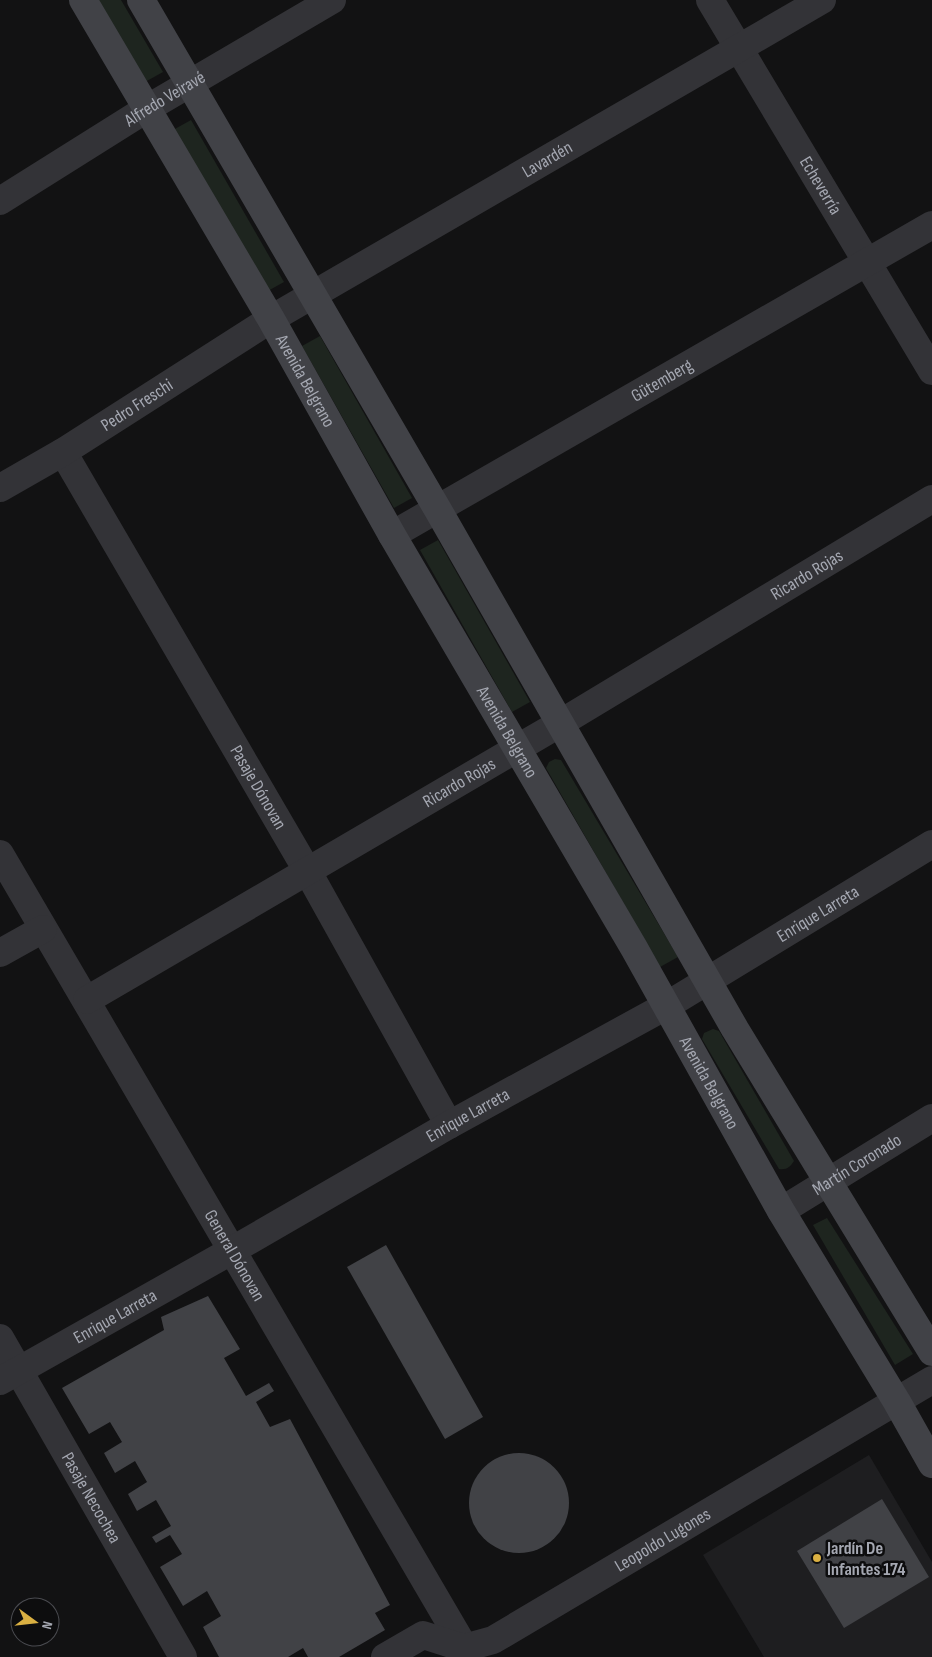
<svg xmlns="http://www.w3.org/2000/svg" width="932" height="1657" viewBox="0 0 932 1657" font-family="'Sofia Sans Condensed',sans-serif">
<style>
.built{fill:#1e1e20}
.green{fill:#1e251f}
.building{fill:#414246}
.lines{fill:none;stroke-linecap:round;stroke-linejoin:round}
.minor{stroke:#333337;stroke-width:28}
.tertiary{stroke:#333337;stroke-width:28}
.secondary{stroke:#414247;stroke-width:28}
.poi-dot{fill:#dab042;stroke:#0d0d0e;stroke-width:2}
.labels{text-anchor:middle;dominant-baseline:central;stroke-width:5;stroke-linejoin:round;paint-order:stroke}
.street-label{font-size:18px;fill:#a5a8b2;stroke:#0d0d0e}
.poi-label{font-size:18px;font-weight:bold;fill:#a5a8b2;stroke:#0d0d0e;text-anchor:start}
</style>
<rect width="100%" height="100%" fill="#121213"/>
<polygon class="built" points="869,1455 932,1562 932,1657 764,1657 703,1555"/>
<g class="green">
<polygon points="98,0 121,0 163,72 145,82"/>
<polygon points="191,120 284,282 266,292 173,130"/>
<polygon points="320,336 412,498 394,508 302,346"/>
<polygon points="438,540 530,702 512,712 420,550"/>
<polygon points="555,759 561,760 678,957 660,967 546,768 549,762"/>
<path d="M713 1029 719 1031 794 1161C790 1167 787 1170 779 1169L702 1039 704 1033Z"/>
<polygon points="827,1218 913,1354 895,1365 813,1225"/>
</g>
<g class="building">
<polygon points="386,1245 483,1417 445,1439 347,1267"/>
<polygon points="208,1296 240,1349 224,1358 246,1396 269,1383 274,1391 256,1402 270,1427 290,1419 390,1605 375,1613 385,1630 339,1657 308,1657 303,1648 288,1657 219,1657 203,1627 221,1616 207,1591 183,1606 160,1567 182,1554 170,1535 156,1543 152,1537 171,1526 156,1500 137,1511 128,1494 147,1482 135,1461 115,1473 104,1453 122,1442 110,1422 89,1434 62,1388 164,1330 161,1317"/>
<circle cx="519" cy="1503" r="50"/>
<polygon points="882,1499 929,1577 844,1628 797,1551"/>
</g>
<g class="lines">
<g class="minor">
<path id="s1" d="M710 0 932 371"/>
<path id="s2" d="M0 201 148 108 332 0"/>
<path id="s3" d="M63 452 308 872 449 1125"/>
<path id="s4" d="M0 488 63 452 271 319"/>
<path id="s5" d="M392 535 932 225"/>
<path id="s6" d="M0 854 470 1657"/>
<polyline points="0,953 43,929"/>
<path id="s7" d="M87 1000 559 724 932 499"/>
<path id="s8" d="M781 1211 932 1118"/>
<path id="s9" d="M0 1338 183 1657"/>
<path id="s10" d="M0 1381 231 1251 449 1125 666 1006 932 844"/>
<path id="s11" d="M385 1657 423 1635 464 1648 493 1640 932 1380"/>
</g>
<path class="tertiary" id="s12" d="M271 319 822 0"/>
<g class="secondary">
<path id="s13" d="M83 0 271 319 392 535 634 948 781 1211 897 1402 932 1464"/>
<polyline points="141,0 438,510 735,1029 932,1352"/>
</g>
</g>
<circle class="poi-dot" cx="817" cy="1558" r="5"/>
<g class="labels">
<g class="street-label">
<text stroke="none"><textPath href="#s2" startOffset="194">Alfredo Veiravé</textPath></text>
<text stroke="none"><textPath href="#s12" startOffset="319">Lavardén</textPath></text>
<text stroke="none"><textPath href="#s1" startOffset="216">Echeverría</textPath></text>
<text stroke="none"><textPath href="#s13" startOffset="441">Avenida Belgrano</textPath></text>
<text stroke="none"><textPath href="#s5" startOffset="311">Gütemberg</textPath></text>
<text stroke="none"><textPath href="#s4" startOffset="160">Pedro Freschi</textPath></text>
<text stroke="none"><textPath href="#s7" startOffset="836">Ricardo Rojas</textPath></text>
<text stroke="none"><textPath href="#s13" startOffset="846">Avenida Belgrano</textPath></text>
<text stroke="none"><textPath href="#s7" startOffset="431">Ricardo Rojas</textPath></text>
<text stroke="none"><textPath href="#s3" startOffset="388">Pasaje Dónovan</textPath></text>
<text stroke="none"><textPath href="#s10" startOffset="942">Enrique Larreta</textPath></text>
<text stroke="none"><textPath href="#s13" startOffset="1251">Avenida Belgrano</textPath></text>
<text stroke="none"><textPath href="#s10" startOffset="538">Enrique Larreta</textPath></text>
<text stroke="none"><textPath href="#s8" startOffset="89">Martín Coronado</textPath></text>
<text stroke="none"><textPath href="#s6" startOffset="465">General Dónovan</textPath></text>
<text stroke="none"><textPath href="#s10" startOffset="132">Enrique Larreta</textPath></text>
<text stroke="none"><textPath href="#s9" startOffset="184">Pasaje Necochea</textPath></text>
<text stroke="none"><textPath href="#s11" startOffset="314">Leopoldo Lugones</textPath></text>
</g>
<g class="poi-label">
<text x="827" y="1548">Jardín De<tspan x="827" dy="21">Infantes 174</tspan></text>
</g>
</g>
<g transform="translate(35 1622) rotate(105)"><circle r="24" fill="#0d0d0e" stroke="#4a4b50"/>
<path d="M0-4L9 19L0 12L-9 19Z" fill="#dab042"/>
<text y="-8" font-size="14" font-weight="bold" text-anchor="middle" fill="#a5a8b2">N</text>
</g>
</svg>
